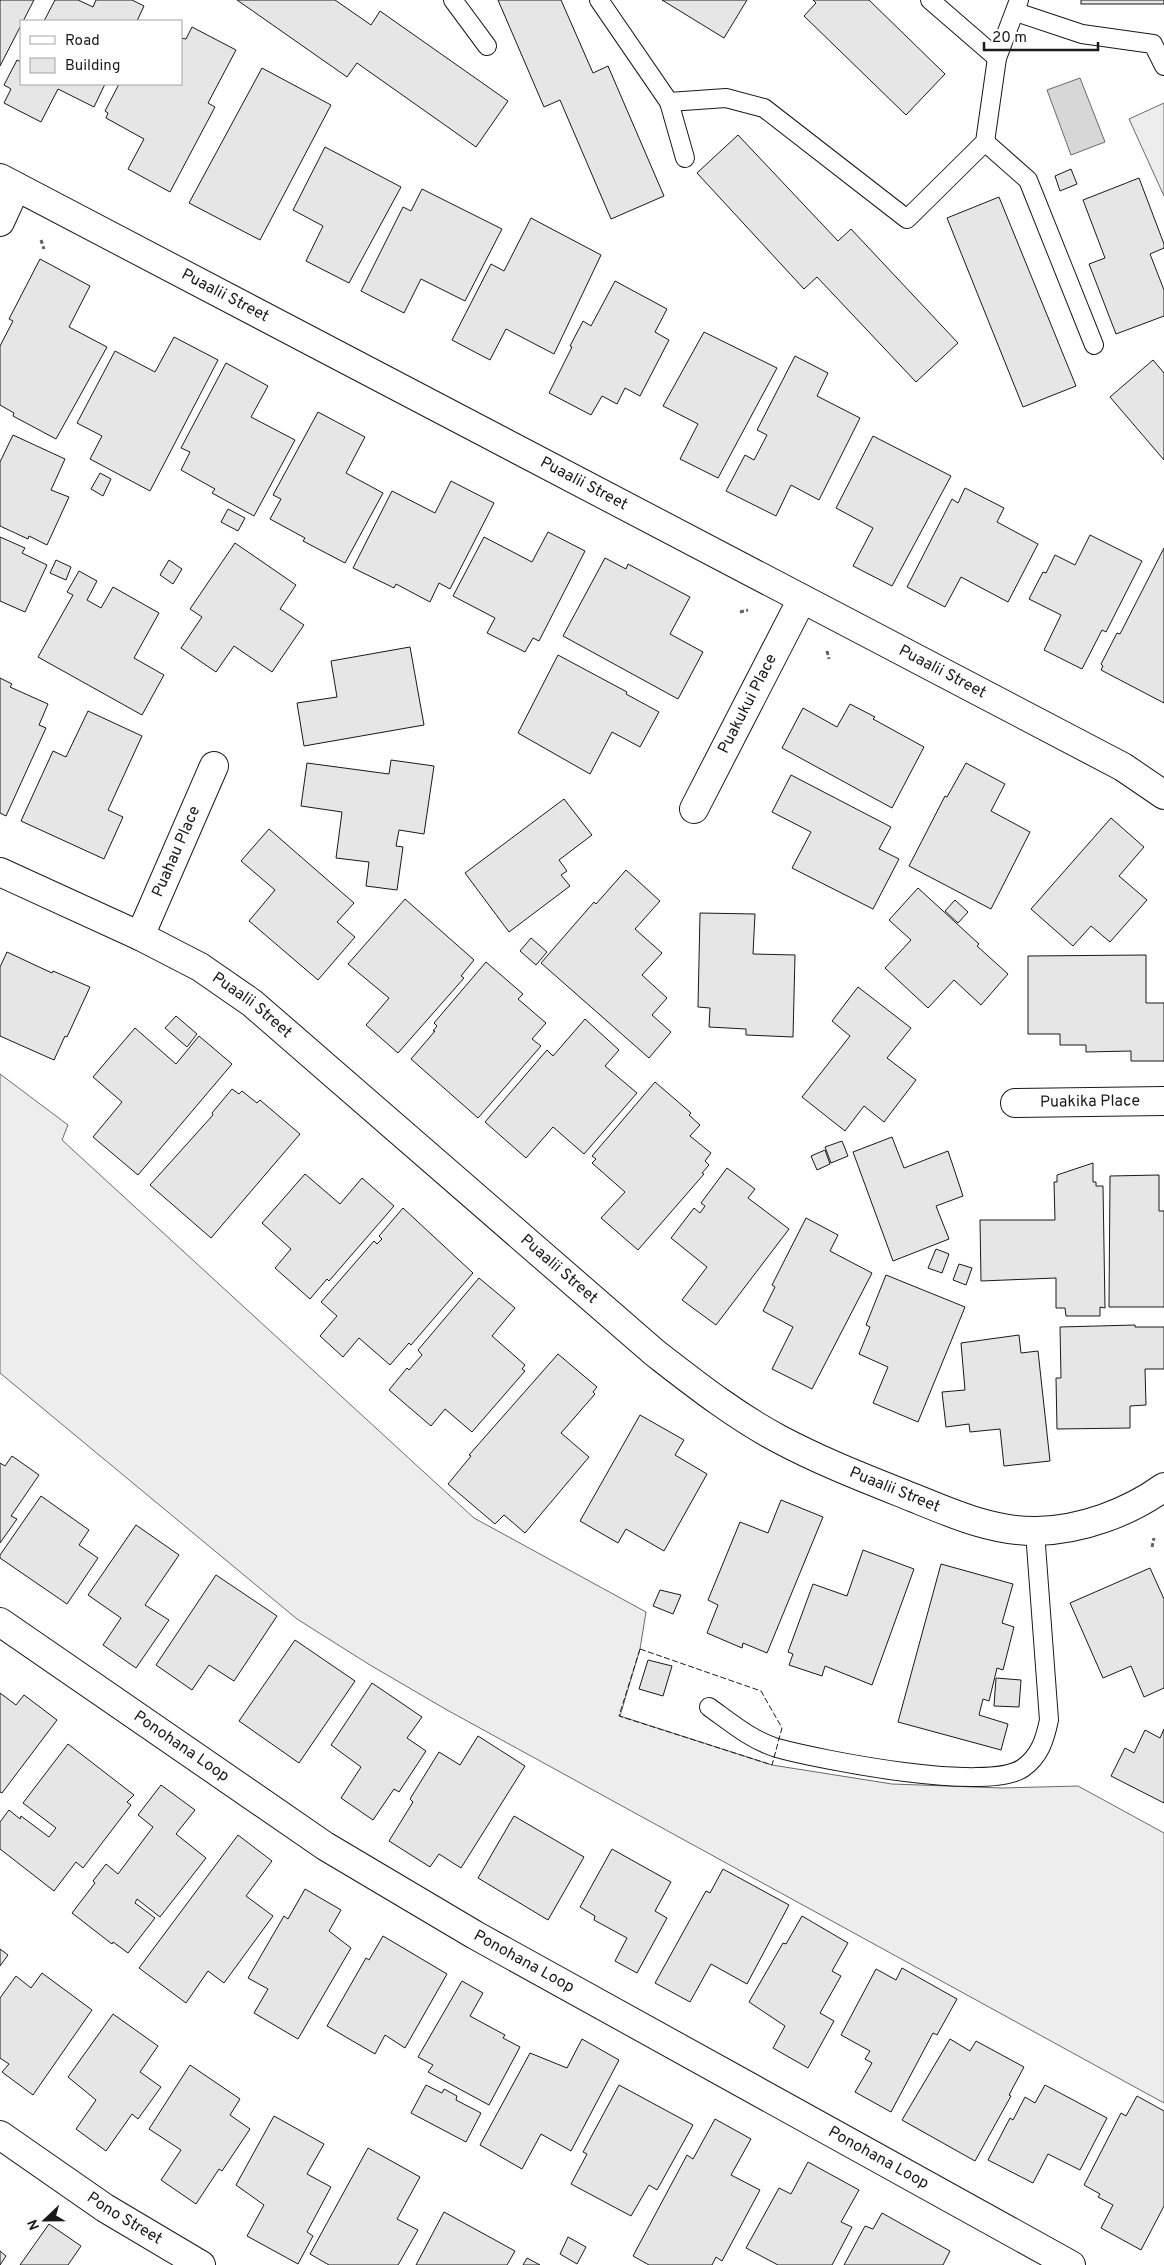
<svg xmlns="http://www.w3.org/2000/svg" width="1164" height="2265" viewBox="0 0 1164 2265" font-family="Overpass,sans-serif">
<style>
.built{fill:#ededed;stroke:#6a6a6a}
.water{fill:#d7d7d7;stroke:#6a6a6a}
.building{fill:#e6e6e6;stroke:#1a1a1a}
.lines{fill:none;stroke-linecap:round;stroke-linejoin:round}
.lane-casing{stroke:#1a1a1a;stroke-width:20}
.street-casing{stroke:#1a1a1a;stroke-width:30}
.path{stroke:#5f5f5f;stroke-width:3;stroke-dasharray:4 2.5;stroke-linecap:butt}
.lane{stroke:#fff;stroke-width:18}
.street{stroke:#fff;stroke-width:28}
.fence{stroke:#1a1a1a;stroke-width:1;stroke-dasharray:6 2.5;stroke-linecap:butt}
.labels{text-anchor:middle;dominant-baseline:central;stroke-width:4;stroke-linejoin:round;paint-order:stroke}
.street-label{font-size:16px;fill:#1a1a1a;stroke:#fff}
</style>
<rect width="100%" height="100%" fill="#fff"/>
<g class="built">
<polygon points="1164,103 1164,196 1129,119"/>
<polygon points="0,1074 68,1125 62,1140 474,1518 646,1612 640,1649 620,1716 772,1765 892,1784 1002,1788 1078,1786 1164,1833 1164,2103 447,1710 370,1665 297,1619 0,1373"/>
</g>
<polygon class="water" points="1080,78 1105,142 1071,155 1047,90"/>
<g class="building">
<polygon points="0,0 34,0 0,66"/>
<polygon points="55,0 78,0 93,7 96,0 132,0 144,6 137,21 44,21"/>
<polygon points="237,0 335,0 371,25 380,11 508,101 476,147 357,63 347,77"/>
<polygon points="498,0 561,0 593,73 608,66 664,196 611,219 560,100 544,107"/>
<polygon points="662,0 747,0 724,38"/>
<polygon points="813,0 869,0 945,74 906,115 804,16 816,3"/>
<rect x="1081" y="0" width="83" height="4"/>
<polygon points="192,27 236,50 208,103 215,107 170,192 128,169 144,139 106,118 108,113 105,111 119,84 181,84 181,38 186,39"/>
<polygon points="17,60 21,62 21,84 105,84 94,107 58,89 41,122 4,103 11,89 4,85"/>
<polygon points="262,68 331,105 260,240 189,203"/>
<polygon points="738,135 838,241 851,229 958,343 916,382 817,277 804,289 697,173"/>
<polygon points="325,147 401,187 349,283 306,261 323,226 293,210"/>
<polygon points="1071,169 1077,184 1060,191 1055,176"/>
<polygon points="1139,178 1164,244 1164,248 1150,254 1164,290 1164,316 1116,334 1089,264 1105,258 1083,200"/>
<polygon points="422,189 502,229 465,301 421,279 404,313 361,291 403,207 411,211"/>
<polygon points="999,197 1076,386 1023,407 947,218"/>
<polygon points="531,218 601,255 554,354 506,329 490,360 452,340 491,264 504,271"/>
<polygon points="40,259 90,286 69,327 107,347 56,439 13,416 14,413 0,405 0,346 13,321 9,319"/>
<polygon points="615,281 667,309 655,332 669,340 640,396 625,388 617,404 602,396 591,415 549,393 572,347 570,346 583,321 591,326"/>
<polygon points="704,332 777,368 718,478 680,459 698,424 663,406"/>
<polygon points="174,337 218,360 150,491 90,459 102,436 77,423 115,351 155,372"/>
<polygon points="795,356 828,373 817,396 860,418 819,500 791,485 776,516 726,491 745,455 754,460 767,435 757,430"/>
<polygon points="1153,360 1164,373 1164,460 1110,397"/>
<polygon points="226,363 268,386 251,417 295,440 254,516 212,493 215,489 181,470 190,452 181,448"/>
<polygon points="318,412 365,437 346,473 383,493 345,563 303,541 305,538 270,519 281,499 273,495"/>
<polygon points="13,435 65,459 51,490 69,497 47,545 29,536 28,539 0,526 0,462"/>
<polygon points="873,436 951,476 892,586 853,566 873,528 836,508"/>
<polygon points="100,473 111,479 103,496 91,489"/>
<polygon points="451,481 494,503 450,589 439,583 430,602 396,584 394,588 353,568 392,491 435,513"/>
<polygon points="965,488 1004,508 997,522 1038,544 1008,602 961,577 945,607 907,587 952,499 958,503"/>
<polygon points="228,509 245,518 238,531 221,522"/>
<polygon points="548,532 585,551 539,641 533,638 525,652 487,633 495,618 453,596 484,537 532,562"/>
<polygon points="1090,535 1142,561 1106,632 1102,630 1082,669 1044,650 1061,615 1029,599 1043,572 1046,573 1055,555 1075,565"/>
<polygon points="0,537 25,548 22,553 47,565 25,612 0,601"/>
<polygon points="235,543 296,585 280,609 304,625 272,672 234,646 216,672 181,648 202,617 190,609"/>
<polygon points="1164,548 1164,703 1101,670 1103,666 1101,664 1117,633 1120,634"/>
<polygon points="605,558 626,569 628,564 690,597 670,634 703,652 678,699 563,636"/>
<polygon points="56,560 71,567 66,580 50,573"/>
<polygon points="169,560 182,569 173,584 160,575"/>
<polygon points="79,571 97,581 87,600 101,608 113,587 159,613 134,658 164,675 142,715 38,657 73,595 67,592"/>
<polygon points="410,647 424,725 304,746 297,703 337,697 331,661"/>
<polygon points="558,655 627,692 626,694 659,712 640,747 612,732 590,774 518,733"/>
<polygon points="0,678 12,684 10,687 48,704 39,725 46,728 6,816 0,813"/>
<polygon points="850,704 875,717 873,719 924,747 892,808 782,748 803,708 837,727"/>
<polygon points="88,711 142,736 108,810 123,817 104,859 21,821 53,751 66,757"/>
<polygon points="391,760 434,766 424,834 399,830 396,846 403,847 397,890 366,886 369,862 336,858 342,812 301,806 307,763 389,774"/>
<polygon points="966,763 1005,784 991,811 1030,832 991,909 909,866 945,796 947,797"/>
<polygon points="791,775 891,827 879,849 899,859 873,909 792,868 811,832 772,812"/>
<polygon points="564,799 592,835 559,860 567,871 561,875 570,886 509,932 465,873"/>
<polygon points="1111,818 1144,847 1119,876 1147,900 1110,942 1091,926 1073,946 1031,909"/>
<polygon points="269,829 354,903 337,922 355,937 318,980 249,921 275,890 241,861"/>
<polygon points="626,870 660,901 635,929 662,953 642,975 667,998 652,1015 671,1032 649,1058 541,963 594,902 596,904"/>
<polygon points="918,888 979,944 977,946 1008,974 981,1005 954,980 928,1008 885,968 911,940 889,920"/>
<polygon points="405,899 474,960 461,976 464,978 398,1053 366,1025 389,998 348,964"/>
<polygon points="955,900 968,912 958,923 945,911"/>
<polygon points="700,913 755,914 753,954 795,955 793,1037 746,1035 746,1029 709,1027 710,1008 698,1007"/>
<polygon points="531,938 547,952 536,965 520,951"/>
<polygon points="7,952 52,973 53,971 90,987 67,1037 65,1036 54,1060 0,1036 0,967"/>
<polygon points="1146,955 1146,1003 1164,1003 1164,1061 1131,1061 1131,1051 1086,1052 1086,1045 1060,1045 1060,1034 1028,1034 1028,956"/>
<polygon points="486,962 523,994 518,999 546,1023 532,1039 541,1046 478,1118 411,1059 435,1031 433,1031 437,1026 434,1023"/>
<polygon points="858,987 911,1028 887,1058 916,1080 884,1122 864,1106 845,1131 802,1097 850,1036 832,1021"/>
<polygon points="176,1016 197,1034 187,1047 165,1028"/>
<polygon points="585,1019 619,1050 605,1066 637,1093 584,1154 553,1127 526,1158 485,1122 547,1050 553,1056"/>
<polygon points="135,1028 176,1064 199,1036 232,1064 138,1175 93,1137 122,1102 93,1077"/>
<polygon points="655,1082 691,1113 689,1115 700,1125 690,1136 711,1153 705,1161 709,1165 702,1173 704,1174 638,1250 601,1218 625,1192 592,1163 596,1159 592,1156"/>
<polygon points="232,1089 239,1094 242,1091 257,1103 260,1100 300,1134 211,1238 150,1185 213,1115 212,1113"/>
<polygon points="892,1137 904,1168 948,1151 963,1196 936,1206 949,1239 893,1261 853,1152"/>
<polygon points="842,1141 848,1156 831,1163 825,1147"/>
<polygon points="825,1150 830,1164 817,1170 811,1156"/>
<polygon points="1093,1163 1093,1182 1096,1182 1096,1186 1103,1186 1105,1308 1100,1307 1100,1316 1066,1316 1065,1308 1056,1308 1056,1278 981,1281 980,1220 1055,1220 1054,1182 1057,1182 1057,1175"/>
<polygon points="727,1168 755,1189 748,1198 789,1229 716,1325 682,1300 707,1267 671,1238 694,1208 700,1213 705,1206 701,1203"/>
<polygon points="305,1174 340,1204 362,1178 394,1206 329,1281 327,1279 310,1299 275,1268 291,1249 262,1223"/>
<polygon points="1159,1175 1159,1211 1164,1211 1164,1307 1109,1307 1110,1176"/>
<polygon points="403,1208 473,1273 411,1345 409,1343 390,1365 359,1338 343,1357 320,1336 337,1316 321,1302 374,1241 377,1244 382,1239 379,1236"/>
<polygon points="806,1218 838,1235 830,1251 872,1273 812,1389 772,1369 793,1327 763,1311 775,1287 772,1285"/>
<polygon points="936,1249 949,1254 942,1273 928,1268"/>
<polygon points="959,1264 972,1268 966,1285 953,1280"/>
<polygon points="886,1275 965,1307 918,1422 873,1403 888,1367 859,1354 870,1327 866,1325"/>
<polygon points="479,1278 515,1308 492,1336 525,1365 522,1369 525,1371 472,1432 445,1409 431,1426 389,1390 407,1368 409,1370 422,1355 418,1350"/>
<polygon points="1135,1325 1135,1327 1164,1327 1164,1369 1145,1369 1146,1405 1130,1406 1130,1428 1057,1429 1056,1378 1061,1378 1060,1327"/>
<polygon points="1019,1335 1021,1353 1038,1351 1050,1461 1004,1466 1000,1429 970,1432 969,1424 946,1427 942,1392 965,1390 961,1343"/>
<polygon points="558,1354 597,1387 593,1392 595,1394 561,1433 589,1457 525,1533 504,1515 495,1524 448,1484 471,1456 469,1455"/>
<polygon points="640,1415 684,1440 675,1455 707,1474 664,1551 626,1529 618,1543 580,1521"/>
<polygon points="12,1456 39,1475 11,1516 17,1519 0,1543 0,1463 5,1466"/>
<polygon points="41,1496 89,1530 79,1545 98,1558 67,1604 0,1558 0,1555"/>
<polygon points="781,1500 823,1517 767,1653 743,1643 742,1648 707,1633 718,1605 708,1600 740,1522 768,1533"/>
<polygon points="136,1525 179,1555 145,1605 169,1620 136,1668 103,1645 121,1618 88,1595"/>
<polygon points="863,1550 914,1569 872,1685 825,1666 822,1676 789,1665 793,1654 788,1652 813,1584 847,1596"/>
<polygon points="941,1564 1013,1584 1002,1623 1014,1627 1003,1670 997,1668 989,1701 983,1699 979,1715 1008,1724 1001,1750 898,1722"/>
<polygon points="1150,1568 1164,1599 1164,1688 1144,1697 1131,1666 1103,1678 1070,1603"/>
<polygon points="216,1575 277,1616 234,1681 209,1665 192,1690 156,1665"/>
<polygon points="660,1590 681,1595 673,1614 653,1606"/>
<polygon points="295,1640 355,1681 299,1763 239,1721"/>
<polygon points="648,1660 672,1666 663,1696 639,1689"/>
<polygon points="996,1678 1021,1680 1019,1707 994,1706"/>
<polygon points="372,1683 422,1717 407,1738 426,1751 399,1792 394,1789 373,1820 341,1798 361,1767 331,1745"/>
<polygon points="0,1693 16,1705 24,1695 57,1720 2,1793 0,1792"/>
<polygon points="1164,1729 1164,1803 1111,1776 1125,1748 1134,1753 1145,1730 1160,1738"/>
<polygon points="478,1736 525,1766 461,1868 439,1854 430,1867 389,1841 413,1802 410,1799 439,1752 460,1765"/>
<polygon points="68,1744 134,1795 127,1802 131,1805 83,1868 76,1862 54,1891 0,1849 0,1822 9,1810 20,1819 21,1816 49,1837 56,1828 23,1803"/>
<polygon points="161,1785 195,1810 176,1834 206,1858 160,1917 137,1899 135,1903 155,1918 128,1953 113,1942 112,1944 72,1913 95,1883 93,1881 106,1864 118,1874 153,1827 138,1815"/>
<polygon points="514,1816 584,1857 548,1920 478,1878"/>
<polygon points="238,1835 272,1861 246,1896 273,1916 224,1983 208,1971 186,2003 139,1968"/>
<polygon points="612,1849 671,1882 655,1911 667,1918 637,1973 615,1961 627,1938 594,1920 595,1916 580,1907"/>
<polygon points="723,1869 789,1905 747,1984 711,1964 690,2002 655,1983 706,1891 710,1893"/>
<polygon points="305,1889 341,1910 329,1931 351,1948 298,2039 254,2013 268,1989 248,1978 284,1916 288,1919"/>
<polygon points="802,1916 848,1943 832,1971 841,1976 820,2013 834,2021 808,2068 773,2048 785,2026 749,2002 783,1943 786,1944"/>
<polygon points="383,1936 447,1974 405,2048 385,2035 375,2054 327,2026 366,1958 369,1960"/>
<polygon points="0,1949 8,1955 0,1966"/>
<polygon points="902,1968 957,1999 937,2035 933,2033 891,2112 855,2092 872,2063 865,2059 870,2051 841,2035 876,1969 896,1980"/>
<polygon points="42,1973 92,2010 33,2095 2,2072 9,2064 0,2058 0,1998 16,1976 31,1988"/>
<polygon points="462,1981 483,1993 470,2016 505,2035 503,2038 520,2047 489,2105 428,2072 433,2065 418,2057"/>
<polygon points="113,2014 158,2046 140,2072 161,2087 138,2119 132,2114 106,2151 76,2129 96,2100 68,2077"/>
<polygon points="582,2039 619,2060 571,2151 541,2134 522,2169 480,2145 530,2053 567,2068"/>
<polygon points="950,2039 970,2051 976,2041 1024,2067 1009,2095 1011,2096 975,2161 902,2120"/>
<polygon points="190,2065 240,2099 230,2115 250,2129 222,2171 219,2169 196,2204 161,2180 181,2150 149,2129"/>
<polygon points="426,2085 442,2093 444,2089 457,2096 456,2100 481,2113 466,2142 411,2113"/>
<polygon points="619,2085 693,2125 657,2190 649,2185 631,2216 571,2184 587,2154 583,2152"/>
<polygon points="1045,2085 1107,2118 1080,2170 1048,2154 1033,2183 988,2160 1010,2118 1013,2120 1025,2097 1035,2103"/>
<polygon points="1137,2096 1164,2111 1164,2206 1141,2250 1101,2228 1113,2205 1098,2197 1100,2194 1084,2185 1121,2113 1126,2116"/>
<polygon points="274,2116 324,2144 307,2174 331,2187 307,2232 313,2236 298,2264 247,2236 264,2205 236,2185"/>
<polygon points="715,2119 751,2139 731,2175 760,2190 722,2261 716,2257 712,2265 649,2265 633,2256 687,2155 693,2159"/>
<polygon points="368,2148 420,2177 397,2219 418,2230 398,2265 329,2265 310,2254"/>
<polygon points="808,2162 859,2190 841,2222 852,2227 832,2265 778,2265 746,2248 779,2188 791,2194"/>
<polygon points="444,2212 515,2251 507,2265 416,2265"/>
<polygon points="882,2213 950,2251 943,2265 844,2265 865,2226 873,2229"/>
<polygon points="49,2224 81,2246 68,2265 20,2265"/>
<polygon points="568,2237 586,2247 577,2264 560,2254"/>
<polygon points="0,2251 6,2256 0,2265"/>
<polygon points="527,2258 540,2265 523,2265"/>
</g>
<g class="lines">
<g class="lane-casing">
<g id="lane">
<polyline points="453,0 487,46"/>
<polyline points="599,0 669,102 726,98 764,108 907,219 985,142 997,58 1019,0"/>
<polyline points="930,0 997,58"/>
<polyline points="1016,12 1082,34 1153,44 1164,66"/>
<polyline points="669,102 685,158"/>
<polyline points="985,142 1028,180 1094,345"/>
<path d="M709 1707C730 1722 751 1740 777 1748 821 1760 988 1793 1023 1768 1040 1756 1045 1739 1049 1720L1035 1532"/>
</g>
</g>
<g class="street-casing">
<g id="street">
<path id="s1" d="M0 178 1123 767 1164 795"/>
<polyline points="0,222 16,187"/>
<path id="s2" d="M694 809 802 599"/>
<path id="s3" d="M0 872 140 936 200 967 252 1003 655 1353C695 1384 734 1415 779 1439 822 1462 869 1480 914 1498 953 1514 994 1532 1037 1531 1081 1530 1128 1513 1164 1487"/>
<path id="s4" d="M140 936 214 766"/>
<path id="s5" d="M1015 1103 1164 1101"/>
<path id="s6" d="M0 1622 325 1846 475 1935 1071 2265"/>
<path id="s7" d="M0 2135 105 2208 201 2265"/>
</g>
</g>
<g class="path">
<polyline points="41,240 44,249"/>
<polyline points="740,612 748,610"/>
<polyline points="827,651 829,659"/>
<polyline points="1152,1547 1154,1538"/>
</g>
<use href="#lane" class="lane"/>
<use href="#street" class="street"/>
<polygon class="fence" points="640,1649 761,1691 782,1728 772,1765 619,1716"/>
</g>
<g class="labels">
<g class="street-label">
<text stroke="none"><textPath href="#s1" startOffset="254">Puaalii Street</textPath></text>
<text stroke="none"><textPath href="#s1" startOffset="659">Puaalii Street</textPath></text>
<text stroke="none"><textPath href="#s1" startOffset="1064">Puaalii Street</textPath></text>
<text stroke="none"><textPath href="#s2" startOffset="118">Puakukui Place</textPath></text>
<text stroke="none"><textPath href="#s4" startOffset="92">Puahau Place</textPath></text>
<text stroke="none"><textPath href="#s3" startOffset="286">Puaalii Street</textPath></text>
<text stroke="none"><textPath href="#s5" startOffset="75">Puakika Place</textPath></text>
<text stroke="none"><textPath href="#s3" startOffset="691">Puaalii Street</textPath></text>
<text stroke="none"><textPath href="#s3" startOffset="1096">Puaalii Street</textPath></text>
<text stroke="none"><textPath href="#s6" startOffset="220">Ponohana Loop</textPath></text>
<text stroke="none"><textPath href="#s6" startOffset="625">Ponohana Loop</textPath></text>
<text stroke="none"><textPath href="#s6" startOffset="1030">Ponohana Loop</textPath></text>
<text stroke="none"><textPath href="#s7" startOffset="150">Pono Street</textPath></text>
</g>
</g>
<rect x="20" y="20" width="162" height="65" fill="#ffffff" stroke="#a3a3a3"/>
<rect x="30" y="36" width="25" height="8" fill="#ffffff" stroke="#a3a3a3"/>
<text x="65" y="45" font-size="15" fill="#1a1a1a">Road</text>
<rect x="30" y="58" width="25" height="15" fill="#e6e6e6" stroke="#a3a3a3"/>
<text x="65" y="70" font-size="15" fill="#1a1a1a">Building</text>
<g transform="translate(45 2220) rotate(248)" stroke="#ffffff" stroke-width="4" paint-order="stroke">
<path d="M0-4L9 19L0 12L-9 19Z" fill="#1a1a1a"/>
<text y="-8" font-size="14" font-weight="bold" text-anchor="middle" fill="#1a1a1a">N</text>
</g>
<path d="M984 42v8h114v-8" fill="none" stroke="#1a1a1a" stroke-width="2.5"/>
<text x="992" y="42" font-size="15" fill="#1a1a1a" stroke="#ffffff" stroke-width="4" paint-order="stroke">20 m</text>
</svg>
